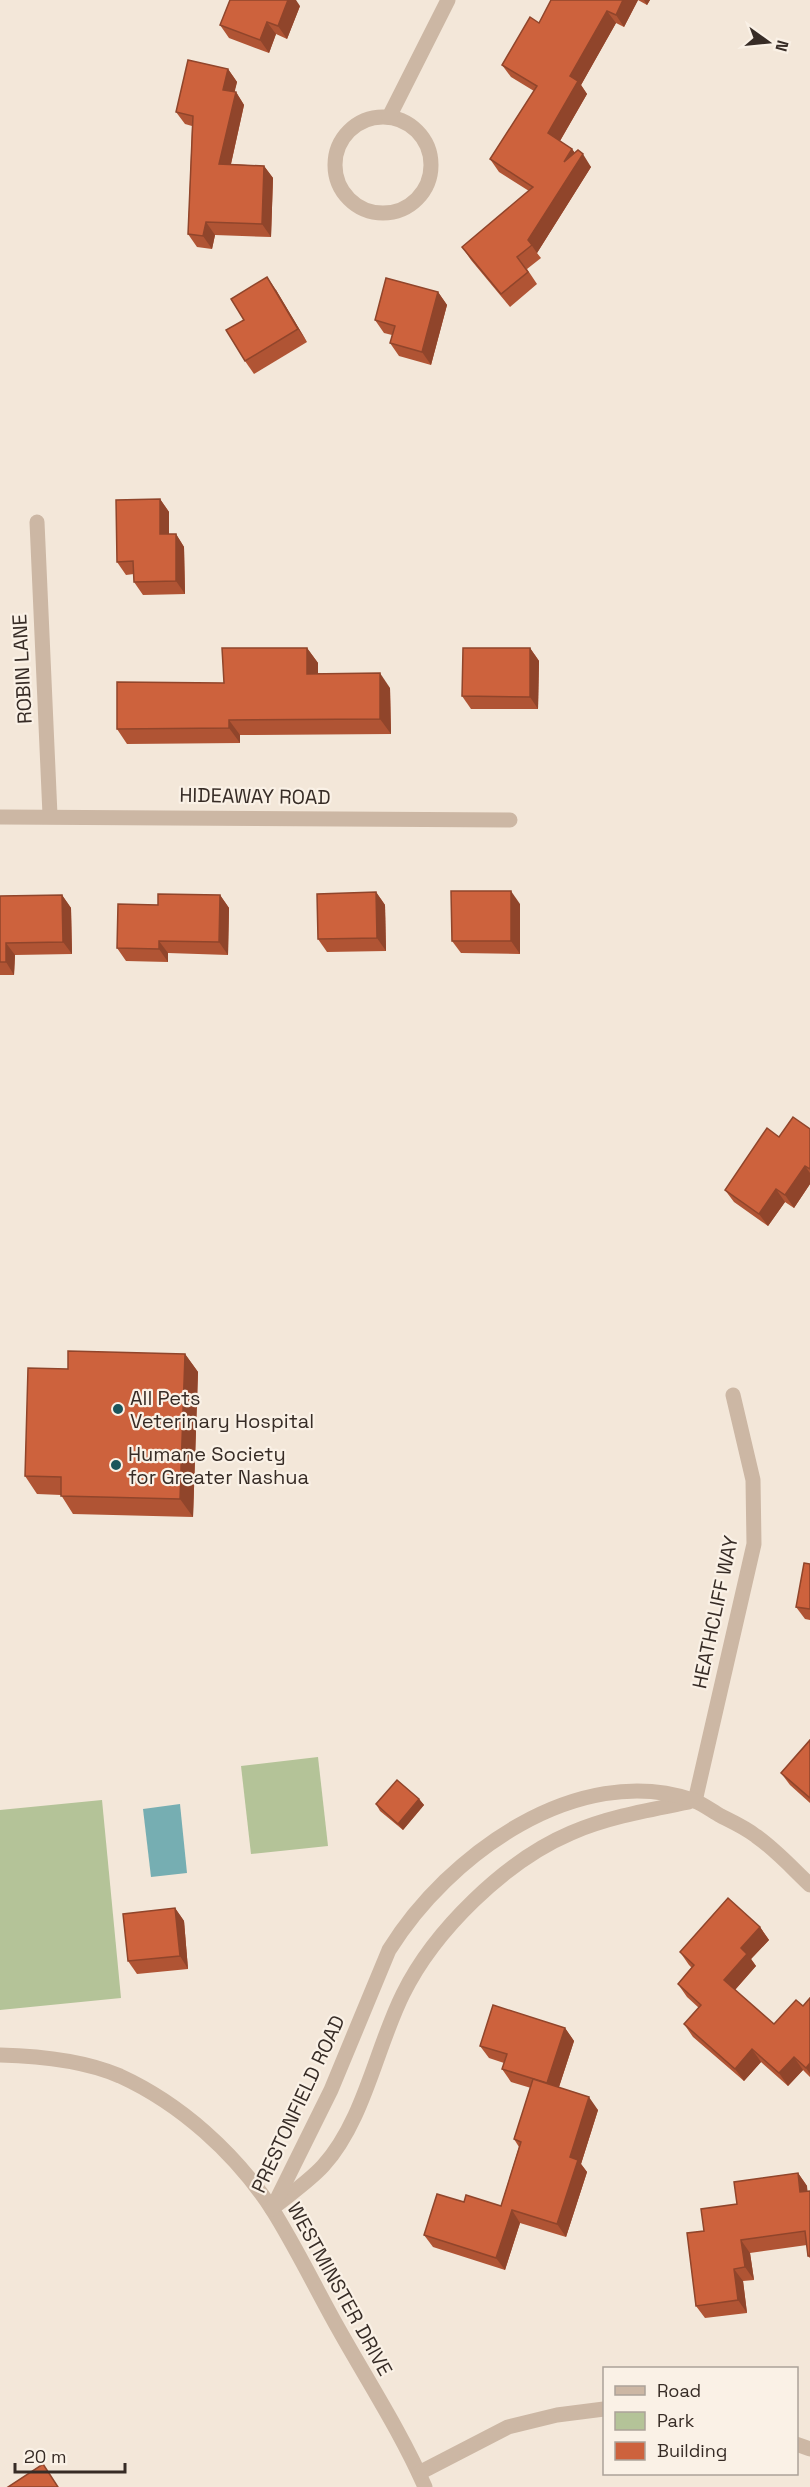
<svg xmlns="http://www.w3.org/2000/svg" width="810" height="2487" viewBox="0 0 810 2487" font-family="'Space Grotesk',sans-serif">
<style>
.green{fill:#b4c398}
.water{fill:#76aeb2}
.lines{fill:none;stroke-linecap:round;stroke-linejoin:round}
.street{stroke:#ccb7a4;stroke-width:15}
.wall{fill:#b05434}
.shaded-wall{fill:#90452b}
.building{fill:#cd623d;stroke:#90452b;stroke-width:1.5}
.poi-dot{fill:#1a555b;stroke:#faf1e6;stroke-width:2}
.labels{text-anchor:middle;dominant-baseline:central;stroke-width:4.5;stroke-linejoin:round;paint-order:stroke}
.street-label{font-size:20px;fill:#372c26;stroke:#faf1e6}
.poi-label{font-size:20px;fill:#372c26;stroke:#faf1e6;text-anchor:start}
</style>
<rect width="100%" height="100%" fill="#f3e7d9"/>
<g class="green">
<polygon points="318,1757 328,1846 251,1854 241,1766"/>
<polygon points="102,1800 121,1998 0,2010 0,1810"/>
</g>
<polygon class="water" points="180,1804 187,1873 151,1877 143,1809"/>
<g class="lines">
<g class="street">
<circle cx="383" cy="165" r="48"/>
<polyline points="389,117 448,0"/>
<polyline points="37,522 50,815"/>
<polyline points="0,817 510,820"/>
<polyline points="695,1801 754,1544 753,1480 733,1395"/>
<path d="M0 2055C40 2056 83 2060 120 2076 181 2104 235 2153 272 2209 296 2247 316 2289 338 2328 367 2380 401 2432 425 2487"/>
<path d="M278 2204C293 2192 310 2180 323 2166 364 2121 376 2048 403 1994 434 1931 505 1861 571 1833 608 1817 649 1810 689 1802"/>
<path d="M272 2209 331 2090 389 1950C448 1855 577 1761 693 1800 703 1804 712 1811 721 1816 733 1822 746 1828 756 1836 776 1850 793 1869 810 1885"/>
<polyline points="796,2444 810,2449"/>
<polyline points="419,2473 508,2427 557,2415 604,2409"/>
</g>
</g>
<g class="wall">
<polygon points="551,0 650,0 647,5 638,0 624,27 616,23 581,85 587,94 560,141 572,149 575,153 591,167 537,253 541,258 527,269 537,284 510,307 471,260 462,247 529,191 499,172 490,159 534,91 511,77 502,65 539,23"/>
<polygon points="300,6 287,39 276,34 269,53 229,38 220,25"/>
<polygon points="228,69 237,82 234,92 236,92 244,105 231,164 264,166 273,178 271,237 215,235 212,249 197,247 188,234 192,126 185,124 176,112"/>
<polygon points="276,290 307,342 254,374 245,361 244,320"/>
<polygon points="438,292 447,305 431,365 399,356 390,343 392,335 384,333 375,320"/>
<polygon points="160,499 169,512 169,534 176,534 184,547 185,594 143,595 134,582 134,574 126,575 117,562"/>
<polygon points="307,648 318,663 318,673 390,688 391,734 240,735 240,743 127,744 117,729"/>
<polygon points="530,648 539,661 538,709 471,709 462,696"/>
<polygon points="376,892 385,905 386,951 327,952 318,939"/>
<polygon points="62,895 71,908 72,954 15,955 14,975 0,975 0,896"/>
<polygon points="220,895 229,908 228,955 168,953 168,962 126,961 117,948 158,905"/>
<polygon points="520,904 520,954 461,953 452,941"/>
<polygon points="810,1129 810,1184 794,1208 785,1202 768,1226 734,1202 725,1190 779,1137"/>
<polygon points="185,1354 198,1372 193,1517 73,1514 61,1495 37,1494 25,1476 68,1369"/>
<polygon points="810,1564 810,1620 805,1619 796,1607"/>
<polygon points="810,1740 810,1803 790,1785 781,1773"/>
<polygon points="419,1799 424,1805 403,1830 380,1811 376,1804"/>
<polygon points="175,1908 184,1921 188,1969 137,1974 128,1961"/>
<polygon points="760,1927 769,1940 751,1959 756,1966 735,1990 774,2024 803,2006 810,1998 810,2077 803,2070 788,2086 761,2062 744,2081 693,2037 684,2024 699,2008 687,1997 678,1984 692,1968 689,1965 680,1952"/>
<polygon points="565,2028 574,2041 559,2087 598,2110 581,2164 587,2172 566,2237 520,2223 505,2270 433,2247 424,2235 464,2202 501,2206 519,2147 514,2139 531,2088 511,2082 502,2069 504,2063 489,2058 480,2046"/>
<polygon points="798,2173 807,2186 807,2191 810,2191 810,2258 808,2256 807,2245 750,2253 754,2280 743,2281 747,2313 705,2318 696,2306 704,2231 737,2204"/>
</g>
<g class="shaded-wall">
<polygon points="288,0 296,0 300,6 287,39 278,26"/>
<polygon points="623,0 638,0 624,27 616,15"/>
<polygon points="644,0 650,0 647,5"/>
<polygon points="607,11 616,23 581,85 587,94 557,146 548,133 570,76"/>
<polygon points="267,22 276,34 269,53 260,40"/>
<polygon points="228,69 237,82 232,103 223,90"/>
<polygon points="236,92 244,105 228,177 219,164"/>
<polygon points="572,149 579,159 583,154 591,167 537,253 528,240 564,162"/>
<polygon points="264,166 273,178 271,237 262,224"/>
<polygon points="206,222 215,235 212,249 203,236"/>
<polygon points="267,277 276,290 307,342 298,329"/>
<polygon points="438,292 447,305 431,365 422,352"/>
<polygon points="160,499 169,512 169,547 160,534"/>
<polygon points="176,534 184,547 185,594 176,581"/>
<polygon points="307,648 318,663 318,689 307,674"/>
<polygon points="530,648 539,661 538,709 530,697"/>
<polygon points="380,673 390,688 391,734 380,719"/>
<polygon points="229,720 240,735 240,743 229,728"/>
<polygon points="511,891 520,904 520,954 511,941"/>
<polygon points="376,892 385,905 386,951 377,938"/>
<polygon points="62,895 71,908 72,954 63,942"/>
<polygon points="220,895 229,908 228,955 219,942"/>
<polygon points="159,941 168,953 168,962 159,949"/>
<polygon points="6,943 15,955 14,975 6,962"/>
<polygon points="805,1166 810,1173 810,1184 794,1208 785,1195"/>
<polygon points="776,1189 785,1202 768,1226 759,1214"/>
<polygon points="185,1354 198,1372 193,1517 180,1499"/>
<polygon points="419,1799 424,1805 403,1830 398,1824"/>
<polygon points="175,1908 184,1921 188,1969 180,1956"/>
<polygon points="760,1927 769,1940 751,1959 756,1966 733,1992 724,1980 741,1948"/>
<polygon points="565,2028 574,2041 556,2096 547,2083"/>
<polygon points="752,2049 761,2062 744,2081 735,2069"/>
<polygon points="794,2057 803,2070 788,2086 779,2073"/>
<polygon points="810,2063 810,2074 806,2068"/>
<polygon points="589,2097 598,2110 581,2164 587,2172 566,2237 557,2224 570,2157"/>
<polygon points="798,2173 807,2186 809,2205 800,2192"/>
<polygon points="512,2210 520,2223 505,2270 496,2258"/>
<polygon points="741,2240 750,2253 754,2280 745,2267"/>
<polygon points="734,2269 743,2281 747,2313 738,2300"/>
</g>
<g class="building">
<polygon points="230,0 288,0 278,26 267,22 260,40 220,25"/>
<polygon points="551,0 623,0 616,15 607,11 570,76 578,81 548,133 572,149 564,162 578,150 583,154 528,240 532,245 517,257 528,272 501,294 462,247 533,187 490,159 537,86 502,65 530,17 539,23"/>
<polygon points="188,60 228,69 223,90 236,92 219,164 264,166 262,224 206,222 203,236 188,234 193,116 176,112"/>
<polygon points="267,277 298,329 245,361 226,330 244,320 231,299"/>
<polygon points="386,278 438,292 422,352 390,343 395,326 375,320"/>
<polygon points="160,499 160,534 176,534 176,581 134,582 133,561 117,562 116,500"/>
<polygon points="222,648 307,648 307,674 380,673 380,719 229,720 229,728 117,729 117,682 224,683"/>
<polygon points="463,648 530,648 530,697 462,696"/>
<polygon points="451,891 511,891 511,941 452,941"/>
<polygon points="376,892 377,938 318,939 317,894"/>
<polygon points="158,894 220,895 219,942 159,941 159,949 117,948 118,904 158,905"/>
<polygon points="62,895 63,942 6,943 6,962 0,962 0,896"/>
<polygon points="793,1117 810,1129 810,1169 805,1166 785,1195 776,1189 759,1214 725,1190 767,1128 779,1137"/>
<polygon points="68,1351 185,1354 180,1499 61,1496 61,1477 25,1476 28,1368 68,1369"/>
<polygon points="804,1563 810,1564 810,1609 796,1607"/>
<polygon points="810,1740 810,1798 781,1773"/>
<polygon points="397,1780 419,1799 398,1824 376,1804"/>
<polygon points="728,1898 760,1927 741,1948 747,1954 724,1980 774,2024 796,2000 803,2006 810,1998 810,2063 806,2068 794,2057 779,2073 752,2049 735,2069 684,2024 701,2005 678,1984 694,1965 680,1952"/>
<polygon points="175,1908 180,1956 128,1961 123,1914"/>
<polygon points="493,2005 565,2028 547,2083 502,2069 507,2054 480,2046"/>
<polygon points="533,2079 589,2097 570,2157 578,2160 557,2224 512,2210 496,2258 424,2235 437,2194 464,2202 466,2195 501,2206 521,2142 514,2139"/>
<polygon points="798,2173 800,2192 810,2191 810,2256 808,2256 805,2231 741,2240 745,2267 734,2269 738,2300 696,2306 687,2233 704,2231 701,2209 737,2204 734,2182"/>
<polygon points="43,2464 58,2487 8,2487"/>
</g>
<g class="poi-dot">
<circle cx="118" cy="1409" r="6"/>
<circle cx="116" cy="1465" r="6"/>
</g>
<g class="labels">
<g class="street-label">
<text transform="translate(22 669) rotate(-93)">ROBIN LANE</text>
<text transform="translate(255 796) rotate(1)">HIDEAWAY ROAD</text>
<text transform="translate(715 1612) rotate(-78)">HEATHCLIFF WAY</text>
<text transform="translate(298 2104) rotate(-65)">PRESTONFIELD ROAD</text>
<text transform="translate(340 2289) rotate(61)">WESTMINSTER DRIVE</text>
</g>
<g class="poi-label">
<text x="130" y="1398">All Pets<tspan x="130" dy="23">Veterinary Hospital</tspan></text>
<text x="128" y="1454">Humane Society<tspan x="128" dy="23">for Greater Nashua</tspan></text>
</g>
</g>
<rect x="603" y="2367" width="195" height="108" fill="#faf1e6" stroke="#aca299" stroke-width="1.5"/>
<rect x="615" y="2386" width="30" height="9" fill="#ccb7a4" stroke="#aca299" stroke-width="1.5"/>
<text x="657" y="2397" font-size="18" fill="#372c26">Road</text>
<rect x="615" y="2412" width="30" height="18" fill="#b4c398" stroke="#aca299" stroke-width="1.5"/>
<text x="657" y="2427" font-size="18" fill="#372c26">Park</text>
<rect x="615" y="2442" width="30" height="18" fill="#cd623d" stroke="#aca299" stroke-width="1.5"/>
<text x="657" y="2457" font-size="18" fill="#372c26">Building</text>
<g transform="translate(768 42) rotate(105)" stroke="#faf1e6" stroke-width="4.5" paint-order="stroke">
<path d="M0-4.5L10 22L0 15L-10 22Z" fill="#372c26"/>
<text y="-9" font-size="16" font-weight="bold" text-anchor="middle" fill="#372c26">N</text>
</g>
<path d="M15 2463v9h110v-9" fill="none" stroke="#372c26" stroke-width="3"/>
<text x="24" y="2463" font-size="18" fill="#372c26" stroke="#faf1e6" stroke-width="4.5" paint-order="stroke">20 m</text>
</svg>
